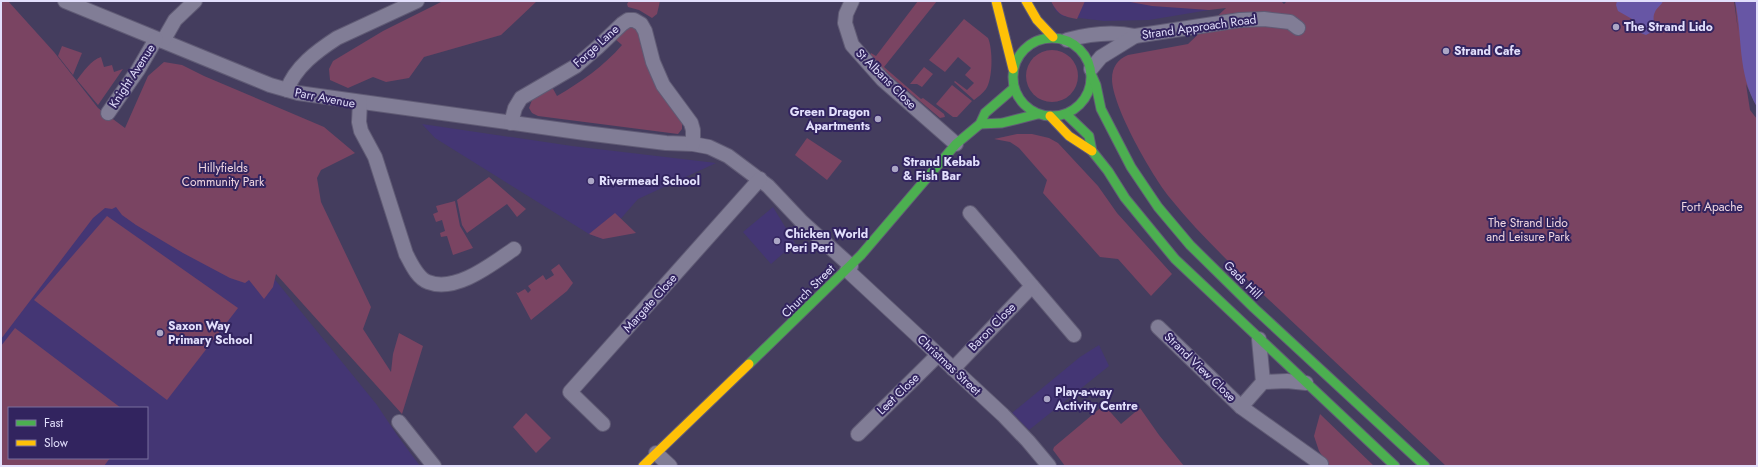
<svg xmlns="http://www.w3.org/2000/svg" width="1758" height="467" viewBox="0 0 1758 467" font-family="Jost,sans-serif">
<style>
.built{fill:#443674;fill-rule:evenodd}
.green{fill:#7a4462}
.water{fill:#6756a5}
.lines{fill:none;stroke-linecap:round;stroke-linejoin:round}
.street-casing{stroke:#605b75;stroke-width:16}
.fast-casing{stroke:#605b75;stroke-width:11}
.slow-casing{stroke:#605b75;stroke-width:11}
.street{stroke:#817d96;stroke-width:14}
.fast{stroke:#4caf50;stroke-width:9}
.slow{stroke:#ffc107;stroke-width:9}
.poi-dot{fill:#aba6c5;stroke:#32245f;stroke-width:1.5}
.labels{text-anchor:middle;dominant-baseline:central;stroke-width:4;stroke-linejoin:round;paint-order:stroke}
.street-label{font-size:12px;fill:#e2dffc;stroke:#32245f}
.poi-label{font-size:12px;font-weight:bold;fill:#e2dffc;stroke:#32245f;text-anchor:start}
.park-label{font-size:12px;fill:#f0d7e1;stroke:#32245f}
</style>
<rect width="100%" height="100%" fill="#443d5e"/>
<g class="built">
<polygon points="1051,1 1233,1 1227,7 1149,20 1104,21 1063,16 1056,11"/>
<polygon points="422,124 572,146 716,163 638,199 603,239 589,234 435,138"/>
<path d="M100 194 272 276 377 405 397 435 420 466H1V320ZM9 408H147V458H9Z"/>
<polygon points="773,207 795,243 771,264 743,232"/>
<polygon points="1099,345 1109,366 1029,430 1012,413 1080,357"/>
</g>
<g class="green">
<polygon points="1,1 8,1 54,52 98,108 125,128 148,76 164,62 182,65 204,76 324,127 355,153 321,170 317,178 321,202 371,307 363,329 391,372 393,354 399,333 423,346 402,414 276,274 273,287 264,299 249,280 245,283 230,278 183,253 136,225 122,215 116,207 112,209 105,208 93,218 1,339"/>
<polygon points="443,1 537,1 501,35 424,57 409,78 386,82 373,77 348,88 330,80 329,69 333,61 383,31"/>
<polygon points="629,1 660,1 657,14 652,18 639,10 628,7 627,4"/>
<polygon points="918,1 937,1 884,67 921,99 923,98 944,114 945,117 940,118 882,69 870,56 871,53 876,56"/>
<path d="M1051 1H1085L1077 19C1062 16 1058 15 1051 1Z"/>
<path d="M1125 1H1281L1284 4 1287 1H1734L1738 31 1735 1H1757V107L1746 84 1750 110 1757 119V466H1446L1234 267C1212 245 1190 223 1170 198 1152 176 1112 106 1112 79 1112 67 1118 59 1128 55L1188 44 1226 8 1209 10 1152 6Z"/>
<path d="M964 19 988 38C993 49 993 79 986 89 983 93 978 97 974 100L954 82 955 81 967 90 974 83 965 75 971 68 958 57 945 72 929 60Z"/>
<path d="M635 26 682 121V129L678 134 538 116 532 113 529 108 532 100 552 87 557 96C581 82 604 66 622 45L614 38 625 27Z"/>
<polygon points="62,46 82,53 73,75 58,56"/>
<circle cx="1052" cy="76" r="26"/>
<path d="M101 57 104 67 112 65 114 72 123 69 98 105 77 80C83 72 91 60 101 57Z"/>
<polygon points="924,67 933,74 922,87 917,84 910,84"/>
<polygon points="952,85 972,101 957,117 953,117 936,104"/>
<polygon points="1017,134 1032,134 1049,138 1058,143 1098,186 1117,213 1172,274 1151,296 1118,259 1100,257 1043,193 1047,180 1019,148 1010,142 994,139"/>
<polygon points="807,138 842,161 827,180 795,155"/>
<polygon points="489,177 526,209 517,217 507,204 467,233 462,225 457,200"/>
<polygon points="455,201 460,226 473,248 453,255 447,236 441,237 440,233 445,231 442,220 436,222 433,214 438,212 436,206"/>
<polygon points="615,213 636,233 603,239 589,234"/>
<polygon points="107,216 238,308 167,400 34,300"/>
<polygon points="559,264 573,283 567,291 531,320 516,292 518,293 525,289 528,293 531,290 528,286 543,275 546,280 554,275 551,270"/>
<polygon points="15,328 121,408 9,408 9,458 110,458 104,466 1,465 1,346"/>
<polygon points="1104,405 1121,424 1140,408 1159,435 1184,466 1065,466 1053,450 1054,447"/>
<polygon points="526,413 551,438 536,453 513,427"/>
<polygon points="1320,414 1374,466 1329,466 1319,451 1314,436"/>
</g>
<g class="water">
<path d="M1617 1H1663C1661 6 1657 7 1655 12 1650 21 1661 29 1646 35L1638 32 1632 19 1618 11 1616 5Z"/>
<path d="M1735 1H1757V107C1737 72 1743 38 1735 1Z"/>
</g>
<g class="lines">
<g class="street-casing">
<g id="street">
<polyline points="65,1 270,85 298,93 585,133 666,143 693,144 709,147 728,156 768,186 802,222 851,266"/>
<polyline points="852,1 846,14 845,23 852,45 883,80 956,144"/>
<path d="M1067 40C1089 34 1112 31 1135 36L1240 20 1264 19 1290 22 1298 28"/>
<polyline points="163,41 175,20 195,1"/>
<polyline points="1091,69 1101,57 1135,36"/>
<path d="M287 90C295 67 317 51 337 38L417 1"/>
<path d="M360 102 359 122 361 131 375 157 406 254C411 263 417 278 428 282 456 293 492 264 514 249"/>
<polyline points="108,113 138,70 156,39"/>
<polyline points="511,123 515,108 521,98 576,66 598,47 622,24 628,20 634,20 641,24 645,31 653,62 663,85 691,123 693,130 693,144"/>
<polyline points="970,213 1074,335"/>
<polyline points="847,270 1003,415 1028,441 1049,466"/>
<polyline points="1158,327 1241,407 1321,464"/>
<polyline points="953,369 1032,286"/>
<polyline points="1263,382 1287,381 1306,383"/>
<polyline points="1241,407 1263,382 1259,339"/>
<polyline points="399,422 434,466"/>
<polyline points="603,424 570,392 760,179"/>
<polyline points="858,434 938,355"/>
<polyline points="656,453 670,466"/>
</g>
</g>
<g class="fast-casing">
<g id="fast">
<circle cx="1052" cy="77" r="39"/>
<polyline points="1092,76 1096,85 1101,109 1131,167 1158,207 1190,245 1254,308 1425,466"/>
<polyline points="1066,114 1089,136 1092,151 1108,171 1125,198 1175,259 1395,466"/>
<polyline points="980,124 1002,123 1038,114"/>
<polyline points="749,364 861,255 956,144 980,124 985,113 1014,88"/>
</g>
</g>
<g class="slow-casing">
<g id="slow">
<polyline points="996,1 1013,69"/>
<polyline points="1026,1 1037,20 1053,37"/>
<polyline points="1050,116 1069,136 1092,151"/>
<polyline points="643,466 749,364"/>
</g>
</g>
<use href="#street" class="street"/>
<use href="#fast" class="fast"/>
<use href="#slow" class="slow"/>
</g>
<g class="poi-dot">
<circle cx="1616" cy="27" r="4"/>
<circle cx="1446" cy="51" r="4"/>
<circle cx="878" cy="119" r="4"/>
<circle cx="895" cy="169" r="4"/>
<circle cx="591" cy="181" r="4"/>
<circle cx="777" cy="241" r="4"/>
<circle cx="160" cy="333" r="4"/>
<circle cx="1047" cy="399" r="4"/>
</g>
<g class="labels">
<g class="street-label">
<text transform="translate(1199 27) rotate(-8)">Strand Approach Road</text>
<text transform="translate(596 46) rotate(-42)">Forge Lane</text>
<text transform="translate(132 76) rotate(-57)">Knight Avenue</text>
<text transform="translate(886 79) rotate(45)">St Albans Close</text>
<text transform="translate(325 98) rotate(11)">Parr Avenue</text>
<text transform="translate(1243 280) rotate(45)">Gads Hill</text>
<text transform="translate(808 291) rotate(-45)">Church Street</text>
<text transform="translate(650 303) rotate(-48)">Margate Close</text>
<text transform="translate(992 327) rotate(-46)">Baron Close</text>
<text transform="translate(949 365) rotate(43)">Christmas Street</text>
<text transform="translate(1200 367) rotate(44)">Strand View Close</text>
<text transform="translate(898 394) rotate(-44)">Leet Close</text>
</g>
<g class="poi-label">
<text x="1624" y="27">The Strand Lido</text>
<text x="1454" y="51">Strand Cafe</text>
<text x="870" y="112" text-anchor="end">Green Dragon<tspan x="870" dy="14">Apartments</tspan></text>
<text x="903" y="162">Strand Kebab<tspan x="903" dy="14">&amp; Fish Bar</tspan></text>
<text x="599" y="181">Rivermead School</text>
<text x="785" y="234">Chicken World<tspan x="785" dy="14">Peri Peri</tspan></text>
<text x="168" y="326">Saxon Way<tspan x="168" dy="14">Primary School</tspan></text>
<text x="1055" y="392">Play-a-way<tspan x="1055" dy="14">Activity Centre</tspan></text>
</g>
<g class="park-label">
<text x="223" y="168">Hillyfields<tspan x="223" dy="14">Community Park</tspan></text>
<text x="1712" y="207">Fort Apache</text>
<text x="1528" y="223">The Strand Lido<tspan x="1528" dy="14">and Leisure Park</tspan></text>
</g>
</g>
<rect width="1758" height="467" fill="none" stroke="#e2dffc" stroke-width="4"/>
<rect x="8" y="407" width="140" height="52" fill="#32245f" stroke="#786f9e"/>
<rect x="16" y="420" width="20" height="6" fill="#4caf50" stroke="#786f9e"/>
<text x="44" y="427" font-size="12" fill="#e2dffc">Fast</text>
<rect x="16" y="440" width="20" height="6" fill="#ffc107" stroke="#786f9e"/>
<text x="44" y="447" font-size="12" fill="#e2dffc">Slow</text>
</svg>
